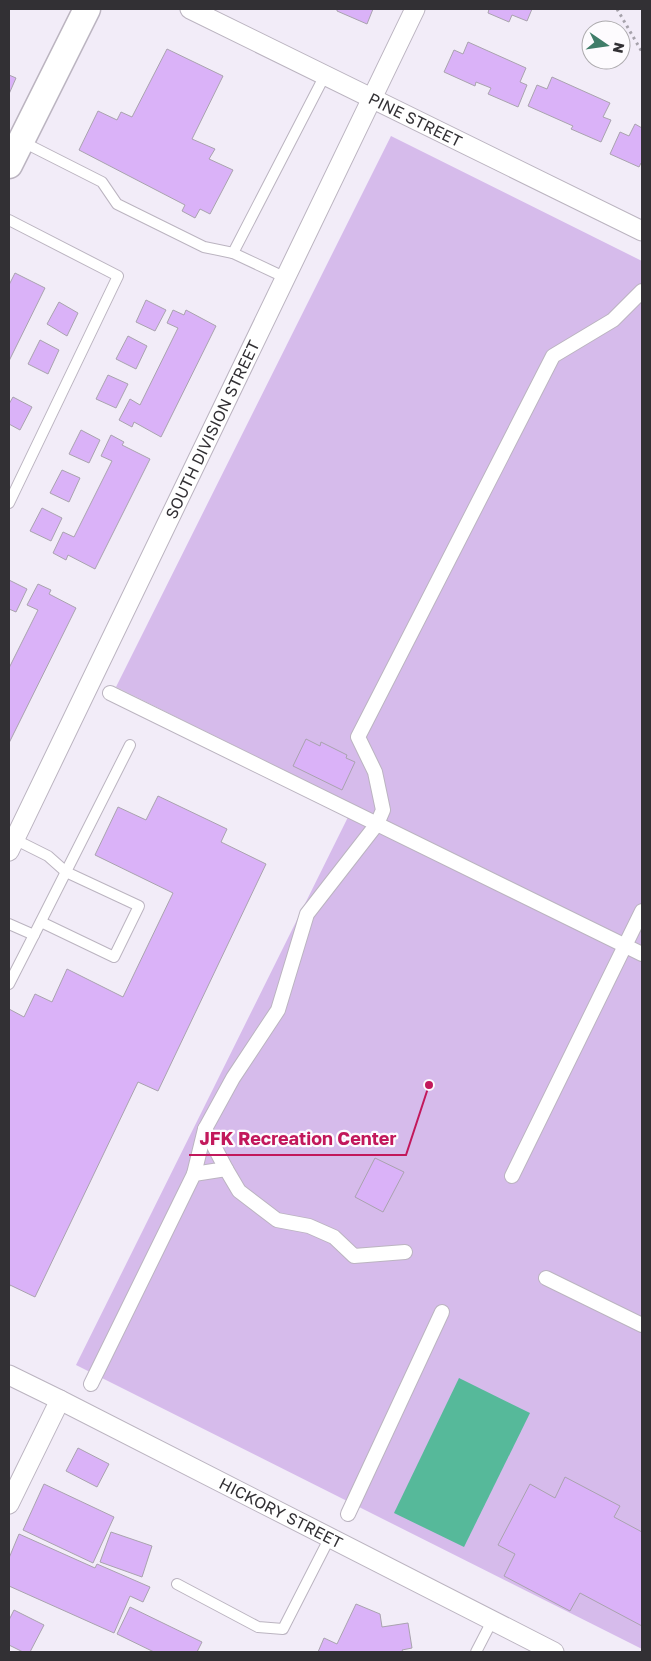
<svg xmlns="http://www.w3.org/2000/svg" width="651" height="1661" viewBox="0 0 651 1661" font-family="'Golos Text',sans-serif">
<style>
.green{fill:#d6bbeb}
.water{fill:#56b99a}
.building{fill:#dab2f8;stroke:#a9a3ae}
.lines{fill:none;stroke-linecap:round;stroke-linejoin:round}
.service-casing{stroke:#bbb4c0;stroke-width:12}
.pedestrian-casing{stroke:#bbb4c0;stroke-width:16}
.minor-casing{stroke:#bbb4c0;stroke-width:21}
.secondary-casing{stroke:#bbb4c0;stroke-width:29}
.path{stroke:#a6a2ab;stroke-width:3;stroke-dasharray:2.5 4;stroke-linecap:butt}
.service{stroke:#fff;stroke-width:10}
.pedestrian{stroke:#fff;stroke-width:14}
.minor{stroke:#fff;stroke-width:19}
.secondary{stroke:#fff;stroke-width:26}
.labels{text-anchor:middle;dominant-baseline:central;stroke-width:4.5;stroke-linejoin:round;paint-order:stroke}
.street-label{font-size:16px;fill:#323034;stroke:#fdfbfe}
.leader{fill:none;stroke:#c2185b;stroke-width:2}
.callout-dot{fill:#c2185b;stroke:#fdfbfe;stroke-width:2}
.callout-label{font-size:18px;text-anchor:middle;font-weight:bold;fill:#c2185b;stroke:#fdfbfe;stroke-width:4.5;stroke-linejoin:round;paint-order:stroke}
</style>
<rect width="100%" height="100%" fill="#f2ecf8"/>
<polygon class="green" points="391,136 642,261 642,1649 76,1365 354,805 116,687"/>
<polygon class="water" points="459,1378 530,1413 464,1547 394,1513"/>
<g class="building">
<polygon points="337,9 373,9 367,24 337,11"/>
<polygon points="489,9 532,9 527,21 512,15 509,22 488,13"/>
<polygon points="468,42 526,68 520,82 527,85 518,107 488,94 491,88 476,82 475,86 444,72 454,50 463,54"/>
<polygon points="167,49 223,76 192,139 215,149 209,159 233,170 210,214 200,209 195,218 182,211 185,205 79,150 98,111 117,120 121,112 132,117"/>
<polygon points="9,75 16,78 9,94"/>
<polygon points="552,77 610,103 603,117 611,120 601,142 571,129 573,126 528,106 537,85 547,89"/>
<polygon points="635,124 642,128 642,164 641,163 639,167 610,154 620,132 629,136"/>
<polygon points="15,273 45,288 9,361 9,285"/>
<polygon points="146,300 166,310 155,331 136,322"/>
<polygon points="59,302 78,313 67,336 47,324"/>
<polygon points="173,310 184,315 186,310 216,326 161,437 134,422 132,427 119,420 130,399 140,405 178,328 167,323"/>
<polygon points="128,336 147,346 136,369 116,359"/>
<polygon points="40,340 59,350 48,374 28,364"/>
<polygon points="108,375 128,384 116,408 96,399"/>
<polygon points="13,397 32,407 20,430 9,424 9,404"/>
<polygon points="81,430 100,440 89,463 69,454"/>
<polygon points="111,435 124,442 122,445 150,459 95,569 68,555 66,560 53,553 63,532 74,537 112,461 101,456"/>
<polygon points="62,470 80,478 69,502 50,493"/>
<polygon points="42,508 62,518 51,541 30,531"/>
<polygon points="9,580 27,589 16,612 9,609"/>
<polygon points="38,584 51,590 49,594 76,608 9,743 9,668 38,610 27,605"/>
<polygon points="306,739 320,746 321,742 347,755 346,758 355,762 342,790 293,766"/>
<polygon points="158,796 227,829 221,842 266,864 158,1091 138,1082 35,1297 10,1285 9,1289 9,1009 24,1017 35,994 52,1002 67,969 123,997 173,893 95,855 118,807 146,820"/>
<polygon points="375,1158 404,1172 383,1212 355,1197"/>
<polygon points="78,1448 109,1464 97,1487 66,1471"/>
<polygon points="565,1477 620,1506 614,1517 642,1532 642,1626 580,1593 570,1611 504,1576 515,1554 498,1545 530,1484 555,1498"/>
<polygon points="44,1484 114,1517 93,1563 23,1530"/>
<polygon points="111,1532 152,1546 142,1577 100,1562"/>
<polygon points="19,1534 95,1568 97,1564 150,1587 143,1602 130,1596 114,1633 9,1586 9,1558"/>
<polygon points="356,1604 380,1614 382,1627 408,1623 412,1648 402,1650 403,1652 318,1652 324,1638 337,1644"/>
<polygon points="130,1607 202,1642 197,1652 154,1652 117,1634"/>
<polygon points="14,1610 44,1625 30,1652 23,1652 9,1645 9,1620"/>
</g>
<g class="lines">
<g class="service-casing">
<g id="service">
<polyline points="21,141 102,182 117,204 204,247 233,253 325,75"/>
<polyline points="9,220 118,276 9,503"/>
<polyline points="233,253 284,277"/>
<polyline points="14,839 48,856 66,872 139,906 114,957 41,922"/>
<polyline points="9,924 34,935 9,984"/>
<polyline points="34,935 130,745"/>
<polyline points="177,1584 258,1627 283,1629 329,1539"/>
<polyline points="476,1652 492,1621"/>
</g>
</g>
<g class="pedestrian-casing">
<g id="pedestrian">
<polyline points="110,693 642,954"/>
<polyline points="226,1169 239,1191 277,1220 309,1226 334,1237 354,1256 405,1252"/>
<polyline points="194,1174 205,1129"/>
<polyline points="512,1176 642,911"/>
<polyline points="546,1278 642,1325"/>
<polyline points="91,1384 194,1174 226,1169 205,1129 233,1078 278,1010 307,914 377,824 383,810 375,772 358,737 553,356 613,320 642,291"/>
<polyline points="348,1514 442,1312"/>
</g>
</g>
<g class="minor-casing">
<g id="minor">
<path id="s1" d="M190 9 642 231"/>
<path id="s2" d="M9 851 415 9"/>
<path id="s3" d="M9 1375 60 1400 554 1652"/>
<polyline points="9,1504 60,1400"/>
</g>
</g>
<g class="secondary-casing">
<polyline id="secondary" points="9,165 87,9"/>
</g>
<polyline class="path" points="617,9 642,52"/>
<use href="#service" class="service"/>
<use href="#pedestrian" class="pedestrian"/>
<use href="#minor" class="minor"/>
<use href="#secondary" class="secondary"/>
</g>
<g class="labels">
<g class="street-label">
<text stroke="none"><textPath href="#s1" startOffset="251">PINE STREET</textPath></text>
<text stroke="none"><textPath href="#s2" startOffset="468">SOUTH DIVISION STREET</textPath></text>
<text stroke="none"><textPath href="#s3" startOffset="305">HICKORY STREET</textPath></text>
</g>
</g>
<path class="leader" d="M429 1085L406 1155H189"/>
<circle class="callout-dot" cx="429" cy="1085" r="5"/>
<g class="callout-label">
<text x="298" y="1145">JFK Recreation Center</text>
</g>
<rect width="651" height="1661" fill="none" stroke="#323034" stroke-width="20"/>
<g transform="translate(606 45) rotate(103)"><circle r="24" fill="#fdfbfe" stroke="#acaaad"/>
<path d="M0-4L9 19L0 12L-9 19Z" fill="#3f7d69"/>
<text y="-8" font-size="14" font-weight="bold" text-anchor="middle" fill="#323034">N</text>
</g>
</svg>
